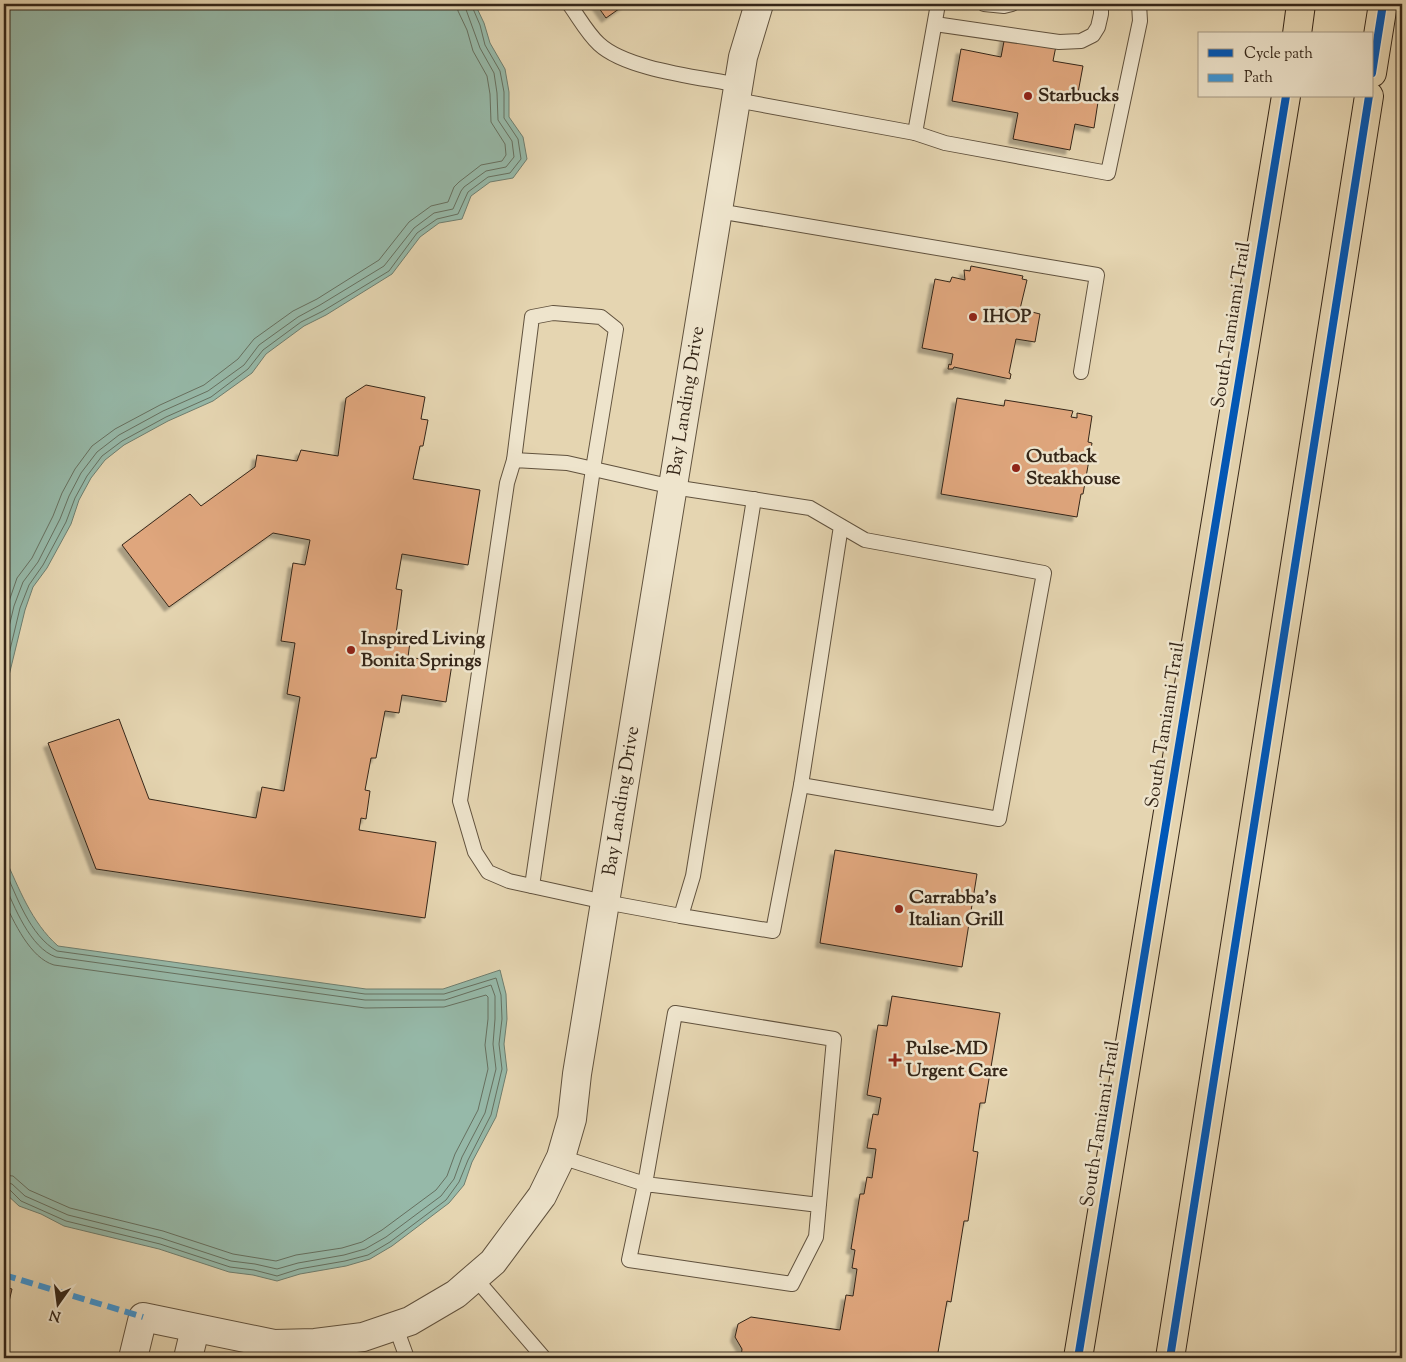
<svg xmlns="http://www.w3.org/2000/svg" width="1406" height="1362" viewBox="0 0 1406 1362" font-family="'Sorts Mill Goudy',serif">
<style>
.water{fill:#96b9a9;stroke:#6f7e6f}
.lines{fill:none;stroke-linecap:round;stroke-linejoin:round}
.shore{stroke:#667060;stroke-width:1}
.building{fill:#dfa67d;stroke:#352618;filter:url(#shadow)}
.service-casing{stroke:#61523e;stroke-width:16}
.minor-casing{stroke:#61523e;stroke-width:30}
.primary-casing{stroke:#352618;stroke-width:30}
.service{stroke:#eee4cc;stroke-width:14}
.minor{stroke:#eee4cc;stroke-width:28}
.primary{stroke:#e5d5b1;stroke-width:28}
.quiet{stroke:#3e95d4;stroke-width:6;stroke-dasharray:12 6;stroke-linecap:butt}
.cycleway-casing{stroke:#eee4cc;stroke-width:11}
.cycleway{stroke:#0057b8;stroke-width:8}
.poi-dot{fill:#8f2418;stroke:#eee4cc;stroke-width:2}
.labels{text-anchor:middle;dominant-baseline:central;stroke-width:5;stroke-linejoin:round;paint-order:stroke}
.poi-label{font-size:19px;font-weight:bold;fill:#352618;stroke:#eee4cc;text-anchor:start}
.street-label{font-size:19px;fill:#352618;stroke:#eee4cc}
</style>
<defs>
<filter id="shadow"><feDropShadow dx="-4.5" dy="4.5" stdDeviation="1" flood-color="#0004"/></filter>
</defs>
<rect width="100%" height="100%" fill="#e5d5b1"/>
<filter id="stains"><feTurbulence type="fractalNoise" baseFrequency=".004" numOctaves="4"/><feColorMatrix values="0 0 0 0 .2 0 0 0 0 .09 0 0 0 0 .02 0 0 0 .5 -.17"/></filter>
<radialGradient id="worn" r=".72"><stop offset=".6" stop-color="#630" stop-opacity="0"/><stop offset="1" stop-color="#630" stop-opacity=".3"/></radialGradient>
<g class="water">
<polygon points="4,4 475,4 484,23 490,43 505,69 509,92 509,117 523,137 527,159 513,178 490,182 471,196 462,219 439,223 420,237 392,274 326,315 304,326 266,354 252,373 213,401 168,421 124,445 105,460 91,478 79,500 71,524 47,568 33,587 25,610 4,696"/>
<path d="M4 856C19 888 31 922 58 946L366 989H443L500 970 506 994 507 1019 504 1044 507 1070 496 1117 472 1162 464 1185 449 1203 392 1246 370 1259 346 1266 300 1274 277 1281 253 1275 229 1272 159 1249 64 1226 41 1214 19 1206 4 1192Z"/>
</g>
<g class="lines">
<g class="shore">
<polyline points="4,616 17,578 32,558 53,516 62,493 75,469 92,446 115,429 160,405 204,385 238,359 254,339 293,311 317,299 379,260 409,222 431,206 448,202 454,187 459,182 481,165 502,161 506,155 505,144 491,122 490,94 487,76 473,51 467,30 458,11 457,4"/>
<polyline points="4,648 14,606 23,582 38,562 60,519 69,496 81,473 97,452 119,435 163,411 208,391 244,365 259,345 298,317 320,305 384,266 414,228 434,213 453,209 461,191 464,187 486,171 506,167 514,157 512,141 498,120 497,93 494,73 480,48 464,4"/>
<polyline points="4,675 20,608 29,585 43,565 66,522 75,498 87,476 102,456 122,441 166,417 211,397 248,369 263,350 301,322 323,311 389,271 417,233 437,219 458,214 468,192 488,177 510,173 521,159 518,139 504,118 504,92 500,71 485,45 480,25 471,4"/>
<path d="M4 868C16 895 30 936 57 951L365 994H444L496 978 501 995 502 1019 499 1044 502 1069 491 1115 468 1160 459 1182 446 1200 390 1242 368 1255 345 1261 299 1269 277 1276 254 1270 230 1267 160 1244 66 1221 21 1201 9 1189 4 1188"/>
<path d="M4 883C14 906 30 948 56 957L365 1000H445L491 985 495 996V1019L493 1044 496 1069 485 1113 462 1157 454 1179 441 1196 386 1237 365 1249 344 1255 298 1263 277 1269 255 1264 231 1261 161 1238 68 1215 25 1196 12 1184 4 1182"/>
<path d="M4 901C14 922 30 958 54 965L365 1008 444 1007 486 995 488 997V1019L485 1045 488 1069 478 1110 455 1154 447 1176 436 1190 382 1230 362 1242 342 1248 296 1255 276 1261 233 1254 163 1231 70 1208 29 1190 13 1176 4 1175"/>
</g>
</g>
<g class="building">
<polygon points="596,4 626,4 606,18"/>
<polygon points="1005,36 1056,46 1053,61 1083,66 1077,98 1098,102 1094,128 1075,124 1070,150 1013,139 1018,113 952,101 961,49 1001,57"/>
<polygon points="971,266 1023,276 1022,279 1027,280 1020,309 1040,314 1035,342 1016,339 1009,373 1011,374 1010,379 954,367 953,369 948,369 949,364 951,365 953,354 922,348 935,279 950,282 952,277 965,280 964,270 970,271"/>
<polygon points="366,385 425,397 421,419 428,420 423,446 420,446 413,479 480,490 468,565 402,554 396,589 402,590 396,634 399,634 400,640 410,642 408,657 452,664 446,702 402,695 399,713 385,711 376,758 371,758 365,790 370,791 366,819 361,818 359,830 436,842 425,918 96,869 48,743 119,719 149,799 256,818 262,787 284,791 300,697 287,694 295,643 281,641 293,563 305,565 310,540 273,533 169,607 122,545 190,494 201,506 255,467 257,455 297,461 301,450 338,456 346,398"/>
<polygon points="957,398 1004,406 1005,400 1073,411 1071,417 1077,418 1077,413 1092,416 1088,442 1092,443 1083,494 1081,494 1077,517 941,494"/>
<polygon points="835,850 977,874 962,967 820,943"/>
<polygon points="892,996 1000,1013 985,1103 980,1103 973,1151 978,1152 968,1221 964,1221 951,1302 947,1301 937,1358 741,1358 742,1349 735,1337 738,1324 751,1317 840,1330 846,1295 853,1296 857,1269 852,1268 855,1250 851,1249 860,1194 864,1194 867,1177 872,1178 876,1149 867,1148 873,1114 878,1115 881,1098 867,1095 878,1025 887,1026"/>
<polygon points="4,1287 12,1289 4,1323"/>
</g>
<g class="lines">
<g class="service-casing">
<g id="service">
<path d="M569 4C578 16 587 33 599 44 627 70 700 77 738 85"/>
<polyline points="984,4 1004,6 1012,4"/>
<polyline points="935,24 1059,42 1081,41 1093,35 1098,27 1101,14 1101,4"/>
<polyline points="736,100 915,133 938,4"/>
<polyline points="915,133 945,143 1108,173 1140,21 1139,4"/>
<polyline points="718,211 1097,275 1081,372"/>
<polyline points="514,460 532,317 553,313 601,317 616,329 593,469 532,886"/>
<polyline points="754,499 693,876 681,916 773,931 801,785"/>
<polyline points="681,916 605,902 509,881 488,872 475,852 460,801 507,483 514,460 567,463 673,487 810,508 865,540 1044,573 999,819 801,785 841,526"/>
<polyline points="561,1157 645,1184 675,1013 834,1039 816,1237 792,1284 629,1260 645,1184 819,1205"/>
<polyline points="475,1278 544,1358"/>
<polyline points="395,1325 407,1358"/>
</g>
</g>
<g class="minor-casing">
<g id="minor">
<polyline points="133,1358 143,1317 274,1344 315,1343 363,1337 410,1321 456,1294 493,1262 542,1196 561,1157 572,1119 577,1074 743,57 759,4"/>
<polyline points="188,1358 195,1329"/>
</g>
</g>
<g class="primary-casing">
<g id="primary">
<polyline points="1297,34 1301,4"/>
<polyline points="1372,73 1383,4"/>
<polyline points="1078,1358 1286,96"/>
<polyline points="1170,1358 1369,96"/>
</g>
</g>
<use href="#service" class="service"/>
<use href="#minor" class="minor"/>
<use href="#primary" class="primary"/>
<polyline class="quiet" points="4,1275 143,1317"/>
<g class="cycleway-casing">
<g id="cycleway">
<polyline points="1372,73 1383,4"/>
<polyline points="1078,1358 1286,96"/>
<polyline points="1170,1358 1369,96"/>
</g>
</g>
<use href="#cycleway" class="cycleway"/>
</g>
<g class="poi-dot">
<circle cx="1028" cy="96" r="5"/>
<circle cx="973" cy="317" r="5"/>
<circle cx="1016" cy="468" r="5"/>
<circle cx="351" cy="650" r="5"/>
<circle cx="899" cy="909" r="5"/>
<path d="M892.5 1052.5h5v5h5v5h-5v5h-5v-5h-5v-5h5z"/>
</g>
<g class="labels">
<g class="poi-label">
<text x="1038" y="96">Starbucks</text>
<text x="983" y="317">IHOP</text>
<text x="1026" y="457">Outback<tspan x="1026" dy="22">Steakhouse</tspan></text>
<text x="361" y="639">Inspired Living<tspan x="361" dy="22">Bonita Springs</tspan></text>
<text x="909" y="898">Carrabba's<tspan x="909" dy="22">Italian Grill</tspan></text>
<text x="906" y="1049">Pulse-MD<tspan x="906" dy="22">Urgent Care</tspan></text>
</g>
<g class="street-label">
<text transform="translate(1232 325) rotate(-81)">South Tamiami Trail</text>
<text transform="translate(687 401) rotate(-81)">Bay Landing Drive</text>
<text transform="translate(1166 725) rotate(-81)">South Tamiami Trail</text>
<text transform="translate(622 801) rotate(-81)">Bay Landing Drive</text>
<text transform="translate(1101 1124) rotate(-81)">South Tamiami Trail</text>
</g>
</g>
<rect width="1406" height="1362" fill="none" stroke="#e5d5b1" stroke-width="20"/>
<rect x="5" y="5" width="1396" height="1352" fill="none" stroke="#352618" stroke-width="2.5"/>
<rect x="10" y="10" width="1386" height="1342" fill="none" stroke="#352618"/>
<rect x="1198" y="32" width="175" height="65" fill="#eee4cc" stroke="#a49884"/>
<rect x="1208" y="49" width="25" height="8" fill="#0057b8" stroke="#a49884"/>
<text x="1244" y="58" font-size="15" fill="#352618">Cycle path</text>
<rect x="1208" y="74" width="25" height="8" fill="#3e95d4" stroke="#a49884"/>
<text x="1244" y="82" font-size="15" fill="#352618">Path</text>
<g transform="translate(58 1304) rotate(194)" stroke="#eee4cc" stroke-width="4" paint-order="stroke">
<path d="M0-4L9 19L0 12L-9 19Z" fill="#352618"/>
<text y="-8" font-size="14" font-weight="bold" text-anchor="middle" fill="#352618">N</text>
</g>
<rect width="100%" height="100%" filter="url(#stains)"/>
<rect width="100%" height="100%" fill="url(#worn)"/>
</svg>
